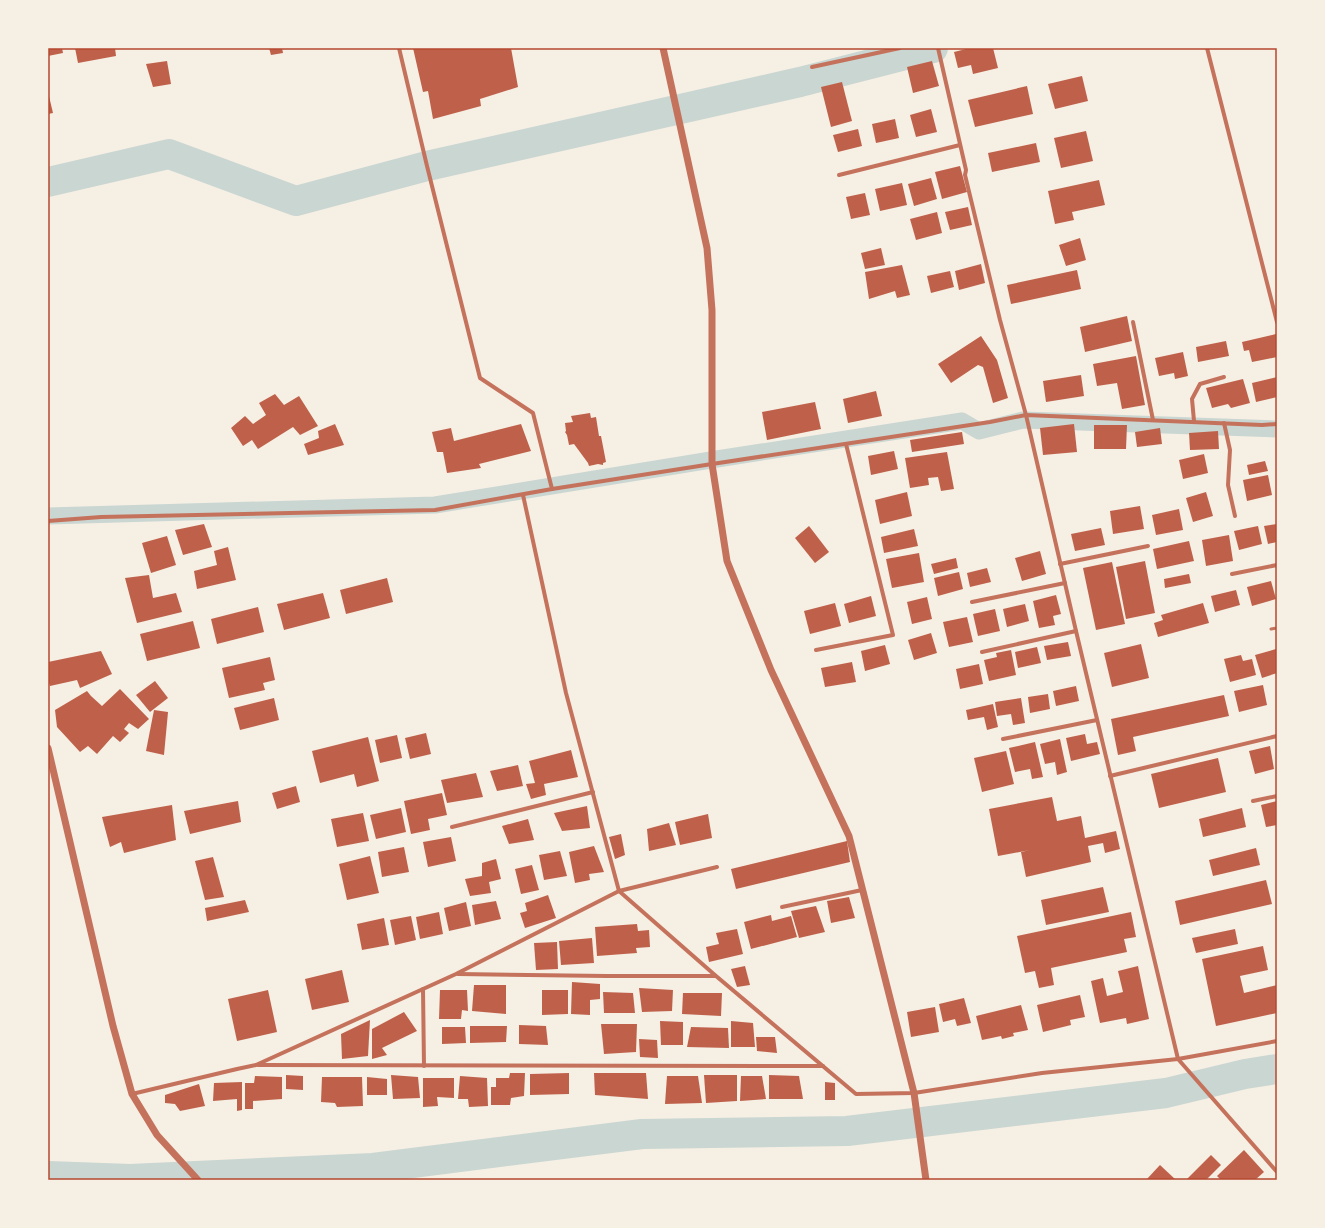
<svg xmlns="http://www.w3.org/2000/svg" width="1325" height="1228" viewBox="0 0 1325 1228" font-family="'Fira Sans Condensed',sans-serif">
<style>
.lines{fill:none;stroke-linecap:round;stroke-linejoin:round}
.canal{stroke:#c9d6d2;stroke-width:17}
.river{stroke:#c9d6d2;stroke-width:30}
.building{fill:#bf614a}
.service{stroke:#c5725c;stroke-width:3}
.minor{stroke:#c5725c;stroke-width:4}
.tertiary{stroke:#c5725c;stroke-width:7}
.neatline{fill:none;stroke:#b5482f;stroke-width:1.5}
</style>
<rect width="100%" height="100%" fill="#f6efe4"/>
<g class="lines">
<polyline class="canal" points="48,516 435,505 717,459 962,421 979,431 1023,420 1277,429"/>
<g class="river">
<polyline points="48,182 169,154 296,201 427,166 800,82 933,48"/>
<polyline points="48,1176 130,1179 373,1168 642,1134 847,1131 1166,1093 1245,1074 1277,1069"/>
</g>
</g>
<g class="building">
<polygon points="48,48 62,48 63,53 48,56"/>
<polygon points="75,48 115,48 116,56 78,63"/>
<polygon points="269,48 282,48 283,53 271,55"/>
<polygon points="413,48 511,48 518,87 480,99 481,106 433,119 428,91 423,92"/>
<polygon points="970,48 993,48 998,68 973,74 971,65 958,68 954,52"/>
<polygon points="167,61 171,84 153,87 146,64"/>
<polygon points="932,61 939,86 913,93 907,67"/>
<polygon points="1082,76 1088,101 1055,109 1048,84"/>
<polygon points="842,82 852,121 831,127 821,87"/>
<polygon points="1027,86 1033,114 975,127 968,100"/>
<polygon points="48,92 53,113 48,114"/>
<polygon points="931,109 937,132 916,137 910,115"/>
<polygon points="895,119 899,138 876,143 872,124"/>
<polygon points="858,129 862,146 838,152 833,135"/>
<polygon points="1086,131 1093,161 1061,168 1054,138"/>
<polygon points="1036,143 1040,162 992,172 988,153"/>
<polygon points="960,166 967,192 942,199 935,172"/>
<polygon points="931,178 937,199 914,206 908,184"/>
<polygon points="1099,180 1105,205 1072,212 1074,220 1055,224 1048,191"/>
<polygon points="902,183 907,205 880,211 875,189"/>
<polygon points="865,193 870,215 851,219 846,197"/>
<polygon points="968,207 972,225 950,230 945,212"/>
<polygon points="937,212 942,233 916,240 910,219"/>
<polygon points="1080,238 1086,260 1066,266 1059,245"/>
<polygon points="881,248 885,265 865,269 861,253"/>
<polygon points="981,264 985,283 959,290 955,271"/>
<polygon points="902,265 910,295 897,298 895,291 869,299 865,272"/>
<polygon points="1077,270 1081,289 1011,304 1007,285"/>
<polygon points="950,271 954,287 931,293 927,276"/>
<polygon points="1127,316 1132,341 1085,352 1080,327"/>
<polygon points="1276,334 1277,340 1277,357 1252,362 1249,350 1244,351 1242,342"/>
<polygon points="981,336 997,360 1008,398 993,403 983,367 978,365 951,383 938,364"/>
<polygon points="1226,341 1229,356 1198,362 1196,347"/>
<polygon points="1183,352 1188,376 1175,379 1174,373 1159,376 1155,358"/>
<polygon points="1136,356 1145,405 1122,409 1117,383 1097,386 1093,364"/>
<polygon points="1081,375 1084,396 1046,402 1043,381"/>
<polygon points="1277,377 1277,397 1256,402 1252,383"/>
<polygon points="1243,379 1250,403 1231,408 1228,404 1212,408 1206,388"/>
<polygon points="876,391 882,416 848,423 843,399"/>
<polygon points="275,394 284,405 299,396 318,426 300,435 293,427 258,449 252,440 243,446 231,428 245,416 253,424 266,415 259,403"/>
<polygon points="815,402 821,429 767,440 762,412"/>
<polygon points="590,413 591,418 596,417 599,436 601,436 606,462 603,463 603,465 598,464 589,466 588,463 574,444 569,445 567,435 565,432 566,431 565,423 573,422 571,416"/>
<polygon points="335,424 344,445 308,455 304,444 319,438 318,431"/>
<polygon points="521,424 531,451 479,464 481,468 447,473 443,452 437,452 432,432 451,428 454,441"/>
<polygon points="1074,424 1077,452 1043,455 1040,428"/>
<polygon points="1094,425 1127,425 1126,449 1094,449"/>
<polygon points="1160,428 1162,444 1137,447 1135,432"/>
<polygon points="1218,431 1219,449 1190,450 1189,433"/>
<polygon points="962,432 964,444 912,452 910,440"/>
<polygon points="894,451 898,469 871,475 868,456"/>
<polygon points="947,452 954,489 941,491 938,477 928,478 929,485 910,488 905,458"/>
<polygon points="1204,454 1208,473 1183,479 1179,460"/>
<polygon points="1265,461 1268,471 1249,475 1247,465"/>
<polygon points="1268,475 1272,495 1247,501 1243,480"/>
<polygon points="907,492 912,516 880,524 875,500"/>
<polygon points="1206,492 1213,516 1193,522 1186,498"/>
<polygon points="1140,506 1144,529 1113,534 1110,511"/>
<polygon points="1179,509 1183,530 1156,535 1152,515"/>
<polygon points="204,524 212,547 183,555 175,530"/>
<polygon points="1277,524 1277,542 1268,544 1264,526"/>
<polygon points="809,526 829,552 815,563 795,538"/>
<polygon points="1258,526 1262,544 1239,550 1234,531"/>
<polygon points="1101,528 1105,545 1075,551 1071,534"/>
<polygon points="914,529 918,546 884,553 881,537"/>
<polygon points="1229,535 1233,561 1206,566 1202,540"/>
<polygon points="167,536 176,565 151,573 142,543"/>
<polygon points="1189,541 1194,561 1157,569 1153,549"/>
<polygon points="228,547 236,580 197,589 194,571 217,565 214,551"/>
<polygon points="1040,551 1046,574 1022,581 1015,558"/>
<polygon points="919,553 924,582 892,588 886,559"/>
<polygon points="956,558 958,568 934,574 931,564"/>
<polygon points="1145,561 1155,613 1126,619 1116,567"/>
<polygon points="1112,562 1125,624 1096,630 1083,568"/>
<polygon points="987,568 991,582 970,587 967,573"/>
<polygon points="959,572 963,589 938,596 934,578"/>
<polygon points="1189,574 1191,583 1165,588 1164,579"/>
<polygon points="149,575 153,598 176,593 182,612 137,623 125,578"/>
<polygon points="387,578 393,602 346,614 340,590"/>
<polygon points="1271,581 1276,599 1252,606 1247,587"/>
<polygon points="1236,590 1240,605 1215,612 1211,596"/>
<polygon points="323,593 330,618 284,630 277,604"/>
<polygon points="1056,595 1061,614 1053,616 1055,625 1039,628 1033,601"/>
<polygon points="871,596 876,616 849,623 844,604"/>
<polygon points="927,597 932,619 912,624 907,602"/>
<polygon points="835,603 841,626 810,634 804,611"/>
<polygon points="1203,603 1209,623 1158,637 1154,623 1163,620 1161,615"/>
<polygon points="1025,604 1029,621 1007,627 1003,609"/>
<polygon points="258,607 264,632 217,644 211,619"/>
<polygon points="995,609 1000,631 978,636 973,614"/>
<polygon points="967,617 973,642 949,647 943,622"/>
<polygon points="193,621 200,648 147,661 140,634"/>
<polygon points="931,633 937,653 914,660 908,640"/>
<polygon points="1068,642 1071,656 1047,660 1044,646"/>
<polygon points="1141,644 1149,678 1112,687 1104,653"/>
<polygon points="885,645 890,664 865,671 861,651"/>
<polygon points="1037,647 1041,663 1018,668 1015,652"/>
<polygon points="1276,649 1277,673 1262,678 1255,655"/>
<polygon points="1011,650 1016,675 989,681 984,660 997,657 996,653"/>
<polygon points="101,651 112,674 80,688 77,680 50,686 48,679 48,662"/>
<polygon points="1241,655 1243,661 1252,659 1256,675 1230,682 1224,659"/>
<polygon points="270,657 275,680 263,683 265,690 229,698 222,668"/>
<polygon points="852,662 856,682 825,687 821,668"/>
<polygon points="979,664 983,684 960,689 956,669"/>
<polygon points="155,681 168,698 150,712 136,695"/>
<polygon points="1263,685 1267,705 1239,712 1234,691"/>
<polygon points="1076,686 1079,701 1056,706 1053,691"/>
<polygon points="120,689 149,719 138,729 129,723 124,729 129,733 120,742 113,736 97,754 88,746 80,752 57,727 55,710 87,691 91,696 102,706"/>
<polygon points="1048,694 1050,709 1030,713 1028,697"/>
<polygon points="1224,695 1229,716 1133,737 1136,751 1118,755 1111,719"/>
<polygon points="274,698 279,720 240,730 234,708"/>
<polygon points="1021,698 1025,723 1013,725 1011,714 997,716 995,702"/>
<polygon points="993,704 998,727 987,730 984,717 968,720 966,710"/>
<polygon points="154,710 168,712 164,755 146,751"/>
<polygon points="426,733 431,754 410,759 405,738"/>
<polygon points="1085,734 1087,744 1097,742 1100,754 1071,761 1066,738"/>
<polygon points="397,735 402,758 380,763 375,740"/>
<polygon points="368,737 379,781 357,787 354,774 320,783 312,751"/>
<polygon points="1060,739 1067,772 1057,775 1055,762 1045,764 1040,744"/>
<polygon points="1035,742 1043,777 1032,779 1030,769 1015,772 1009,748"/>
<polygon points="1270,746 1274,769 1255,774 1249,751"/>
<polygon points="571,750 578,777 544,784 546,795 531,799 526,784 535,783 529,761"/>
<polygon points="1006,751 1014,784 982,792 974,758"/>
<polygon points="1218,758 1226,792 1159,808 1151,774"/>
<polygon points="518,765 523,786 497,791 490,771"/>
<polygon points="476,773 483,797 447,803 441,780"/>
<polygon points="296,786 300,802 277,809 272,793"/>
<polygon points="442,793 447,815 428,819 430,830 411,834 404,801"/>
<polygon points="1052,797 1057,821 1081,816 1085,838 1116,831 1120,849 1105,853 1103,843 1088,846 1091,862 1026,877 1021,852 1030,850 998,856 989,809"/>
<polygon points="238,801 241,822 190,834 184,811"/>
<polygon points="1277,801 1277,825 1266,827 1261,805"/>
<polygon points="172,805 176,840 124,853 121,842 110,847 102,817"/>
<polygon points="587,806 590,828 562,831 554,813"/>
<polygon points="401,808 406,832 376,839 370,815"/>
<polygon points="1242,808 1246,827 1203,837 1199,819"/>
<polygon points="363,813 369,841 337,847 331,819"/>
<polygon points="708,814 712,838 680,845 675,822"/>
<polygon points="528,819 534,840 509,844 502,826"/>
<polygon points="669,823 676,845 649,851 647,829"/>
<polygon points="621,834 625,855 615,859 609,837"/>
<polygon points="451,837 456,861 428,867 423,842"/>
<polygon points="847,841 850,862 736,889 731,869"/>
<polygon points="594,846 604,872 589,874 590,880 575,883 569,852"/>
<polygon points="404,847 409,872 382,877 378,852"/>
<polygon points="1256,848 1260,865 1213,876 1209,860"/>
<polygon points="560,851 567,876 544,880 539,855"/>
<polygon points="370,856 379,893 347,900 339,864"/>
<polygon points="213,857 224,897 205,900 195,861"/>
<polygon points="496,859 501,879 489,882 491,893 470,896 465,879 482,876 482,863"/>
<polygon points="532,865 539,890 521,894 515,869"/>
<polygon points="1266,880 1272,904 1180,925 1175,901"/>
<polygon points="1103,887 1109,912 1046,925 1041,900"/>
<polygon points="548,895 556,918 525,928 520,913 527,911 525,903"/>
<polygon points="849,897 855,918 831,923 827,901"/>
<polygon points="245,900 249,912 207,921 205,908"/>
<polygon points="496,901 501,919 475,925 472,905"/>
<polygon points="466,902 471,926 449,931 444,908"/>
<polygon points="816,906 825,932 799,938 791,911"/>
<polygon points="439,912 443,934 420,939 416,917"/>
<polygon points="1131,912 1136,937 1124,939 1127,952 1051,968 1054,985 1039,988 1035,971 1025,973 1017,936"/>
<polygon points="771,915 772,921 791,916 797,937 751,949 744,922"/>
<polygon points="411,916 416,940 395,945 390,920"/>
<polygon points="384,918 389,945 362,950 357,924"/>
<polygon points="637,924 638,931 649,930 650,947 636,948 637,953 597,956 595,927"/>
<polygon points="737,929 743,954 709,962 706,947 719,944 716,933"/>
<polygon points="1235,929 1238,944 1196,953 1192,938"/>
<polygon points="592,938 594,963 561,965 559,941"/>
<polygon points="557,942 558,969 536,970 534,943"/>
<polygon points="1263,946 1268,970 1240,976 1244,993 1277,985 1277,1013 1216,1026 1202,959"/>
<polygon points="745,966 750,985 737,987 731,969"/>
<polygon points="1138,966 1149,1019 1127,1024 1126,1018 1100,1023 1091,981 1103,978 1107,996 1123,992 1118,971"/>
<polygon points="342,970 349,1002 312,1010 305,979"/>
<polygon points="572,982 600,984 600,999 590,1000 590,1015 571,1014"/>
<polygon points="474,985 506,985 506,1014 472,1011"/>
<polygon points="639,988 673,990 672,1011 642,1012"/>
<polygon points="268,990 277,1032 237,1041 228,999"/>
<polygon points="440,990 467,990 468,1011 462,1010 461,1019 439,1019"/>
<polygon points="542,990 568,990 568,1014 542,1015"/>
<polygon points="603,992 633,993 635,1013 604,1013"/>
<polygon points="683,993 722,993 721,1016 682,1014"/>
<polygon points="1080,995 1085,1017 1070,1020 1071,1025 1043,1032 1037,1005"/>
<polygon points="964,998 971,1023 957,1026 955,1019 943,1022 939,1004"/>
<polygon points="1021,1005 1028,1030 1013,1033 1014,1036 1002,1039 1001,1036 982,1040 976,1016"/>
<polygon points="935,1007 939,1032 911,1037 907,1012"/>
<polygon points="404,1012 417,1031 382,1048 387,1055 372,1059 372,1029"/>
<polygon points="370,1020 368,1056 342,1059 341,1034"/>
<polygon points="660,1021 683,1022 683,1045 661,1045"/>
<polygon points="731,1021 753,1023 755,1047 731,1047"/>
<polygon points="601,1024 637,1024 636,1052 604,1054"/>
<polygon points="519,1025 546,1026 548,1045 519,1044"/>
<polygon points="470,1026 507,1026 506,1042 470,1043"/>
<polygon points="442,1027 465,1027 466,1043 442,1044"/>
<polygon points="691,1027 728,1028 729,1048 687,1047"/>
<polygon points="756,1037 775,1037 777,1053 757,1051"/>
<polygon points="639,1039 657,1040 658,1058 640,1057"/>
<polygon points="510,1073 525,1073 524,1096 511,1098 510,1105 491,1105 491,1087 496,1087 496,1078 509,1078"/>
<polygon points="569,1073 569,1094 530,1095 530,1074"/>
<polygon points="594,1073 646,1073 648,1099 595,1095"/>
<polygon points="286,1075 303,1076 303,1090 286,1089"/>
<polygon points="391,1075 418,1077 420,1098 393,1099"/>
<polygon points="704,1075 737,1075 737,1101 706,1103"/>
<polygon points="769,1075 799,1076 803,1099 769,1099"/>
<polygon points="255,1076 282,1077 282,1099 253,1101 253,1109 245,1109 245,1083 254,1083"/>
<polygon points="460,1076 487,1078 488,1106 469,1107 468,1099 458,1099"/>
<polygon points="667,1076 698,1076 702,1103 665,1104"/>
<polygon points="741,1076 762,1076 766,1099 740,1101"/>
<polygon points="322,1077 362,1077 363,1106 337,1107 335,1103 321,1102"/>
<polygon points="367,1077 387,1079 387,1095 367,1095"/>
<polygon points="423,1078 454,1078 454,1098 437,1097 438,1106 423,1107"/>
<polygon points="242,1082 242,1110 237,1111 237,1099 213,1101 214,1083"/>
<polygon points="825,1082 835,1083 835,1100 825,1100"/>
<polygon points="199,1084 205,1106 180,1111 175,1104 165,1103 165,1095"/>
<polygon points="1244,1150 1264,1172 1255,1180 1221,1180 1217,1176"/>
<polygon points="1211,1155 1221,1165 1206,1180 1186,1180"/>
<polygon points="1160,1165 1176,1180 1146,1180"/>
</g>
<g class="lines">
<polyline class="service" points="1271,629 1277,628"/>
<g class="minor">
<polyline points="938,48 966,170 965,175 1000,320 1026,415 1076,631 1178,1059 1277,1172"/>
<polyline points="1207,48 1277,322"/>
<polyline points="812,67 900,48"/>
<polyline points="839,175 960,145"/>
<polyline points="1133,322 1153,420"/>
<polyline points="1194,421 1192,399 1200,384 1224,377"/>
<polyline points="1224,423 1230,450 1228,485 1235,516"/>
<polyline points="552,489 712,464 990,422 1026,415 1262,425 1277,424"/>
<polyline points="523,495 566,693 619,891 716,976 856,1094 914,1093 1042,1073 1178,1059 1277,1041"/>
<polyline points="48,521 101,517 435,510 552,489 533,413 480,378 427,166 399,48"/>
<polyline points="1060,564 1148,546"/>
<polyline points="1232,574 1277,565"/>
<polyline points="972,602 1065,583"/>
<polyline points="816,650 893,635 846,444"/>
<polyline points="982,652 1076,631"/>
<polyline points="1003,739 1097,720"/>
<polyline points="1110,776 1277,736"/>
<polyline points="1253,801 1277,796"/>
<polyline points="452,827 593,792"/>
<polyline points="782,907 862,890"/>
<polyline points="458,974 607,976 715,976"/>
<polyline points="423,989 424,1066"/>
<polyline points="258,1065 823,1066"/>
<polyline points="132,1094 237,1069 256,1065 456,974 619,891 717,867"/>
</g>
<g class="tertiary">
<polyline points="663,48 707,248 712,310 712,464 727,561 771,670 849,836 914,1093 926,1180"/>
<polyline points="48,748 113,1026 132,1094 157,1135 198,1180"/>
</g>
</g>
<rect width="1325" height="1228" fill="none" stroke="#f6efe4" stroke-width="98"/>
<rect x="49" y="49" width="1227" height="1130" class="neatline"/>
</svg>
